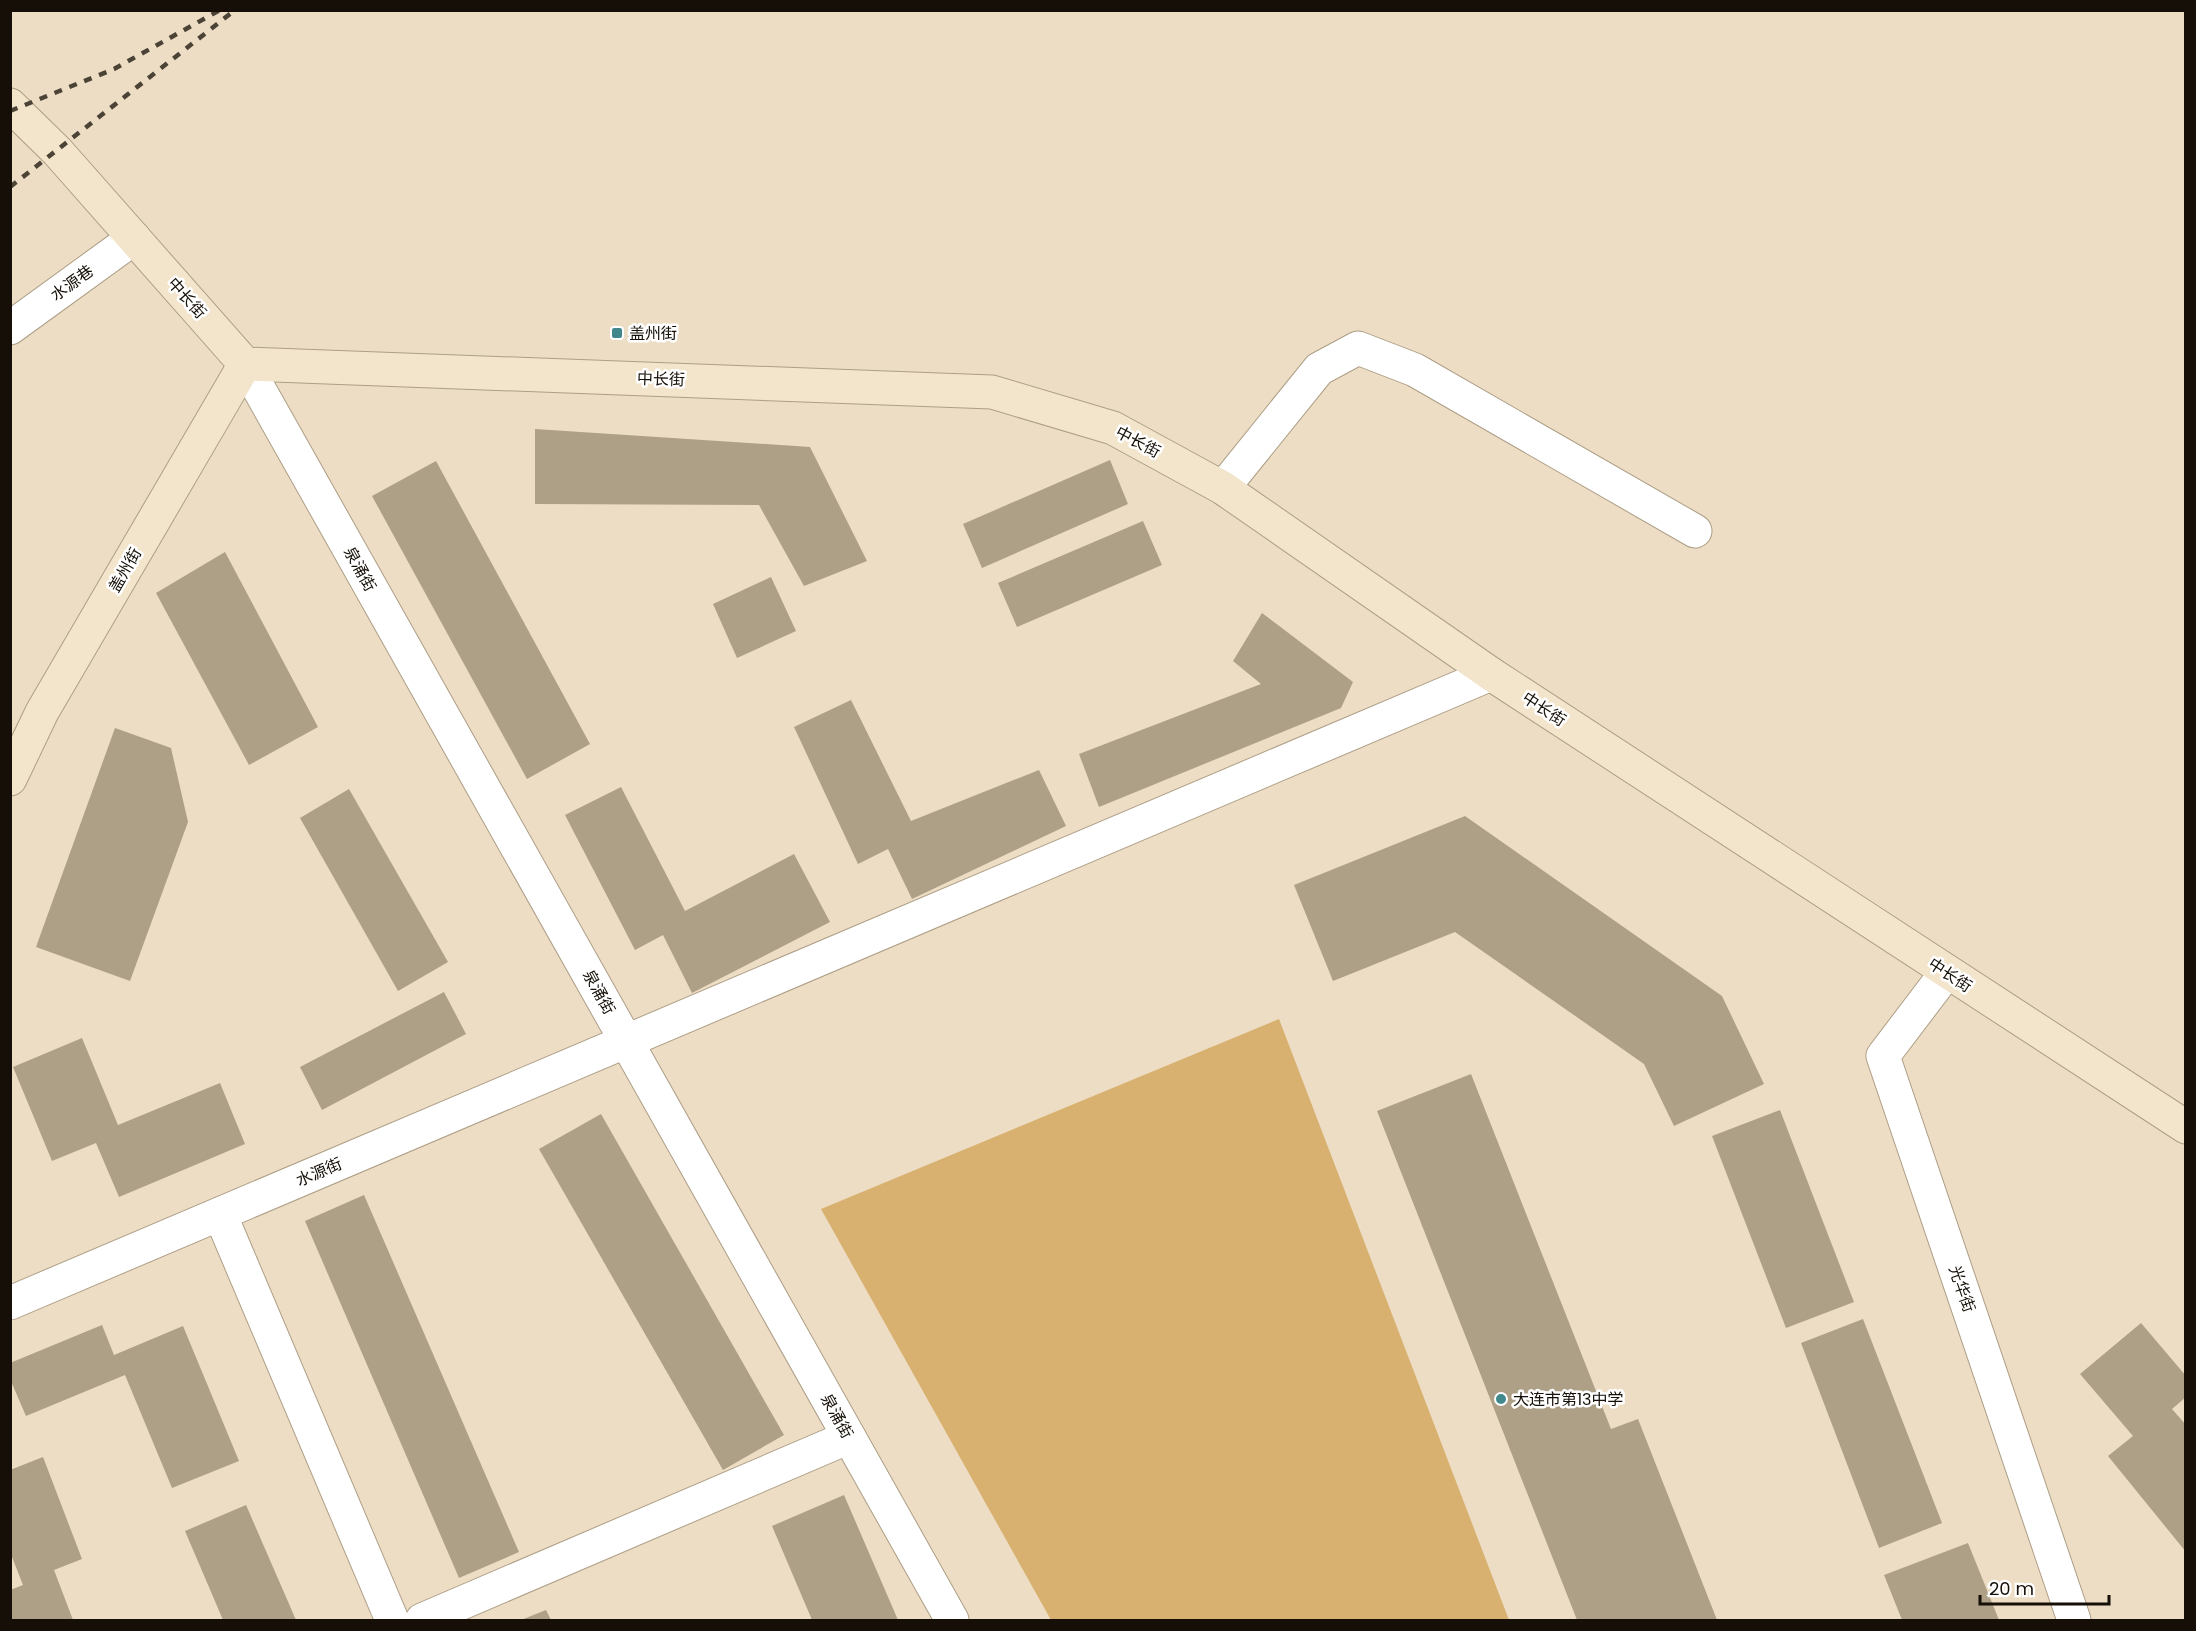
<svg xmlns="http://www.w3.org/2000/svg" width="2196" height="1631" viewBox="0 0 2196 1631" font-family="Poppins,'Noto Sans SC',sans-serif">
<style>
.green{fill:#d8b170}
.building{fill:#ae9f87}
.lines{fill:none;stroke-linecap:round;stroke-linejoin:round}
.street-casing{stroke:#ad9e86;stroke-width:35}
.secondary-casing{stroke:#ad9e86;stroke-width:35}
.street{stroke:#fff;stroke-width:33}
.secondary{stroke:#f3e5cc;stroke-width:33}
.rail{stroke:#4c4337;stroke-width:4.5;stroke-dasharray:8 8;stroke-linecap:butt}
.poi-dot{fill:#40888c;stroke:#fff;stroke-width:2}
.labels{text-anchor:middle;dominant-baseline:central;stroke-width:5;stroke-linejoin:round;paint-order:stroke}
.street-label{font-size:16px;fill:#150f07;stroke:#fff}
.poi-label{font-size:16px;fill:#150f07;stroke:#fff;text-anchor:start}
</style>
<rect width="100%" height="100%" fill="#edddc4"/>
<polygon class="green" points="1279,1019 1509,1620 1051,1620 821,1209"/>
<g class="building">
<polygon points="535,429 810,447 867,561 804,586 759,505 535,504"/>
<polygon points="1110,460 1128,504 982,568 963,524"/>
<polygon points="436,461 590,744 527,779 372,496"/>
<polygon points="1143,521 1162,565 1017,627 998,583"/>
<polygon points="225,552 318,727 249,765 156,593"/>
<polygon points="771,577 796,631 737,658 713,604"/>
<polygon points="1262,613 1353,682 1341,708 1099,807 1079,754 1261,684 1233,661"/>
<polygon points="851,700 911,821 1039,770 1066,826 912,899 888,849 858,864 794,727"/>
<polygon points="115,728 171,748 188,822 130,981 36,947"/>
<polygon points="621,787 685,911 794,854 830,922 692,993 663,935 635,950 565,815"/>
<polygon points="349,789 448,962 398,991 300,818"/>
<polygon points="1465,816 1722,996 1764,1084 1674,1126 1644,1064 1455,932 1333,981 1294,885"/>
<polygon points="444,992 466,1034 322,1110 300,1067"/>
<polygon points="82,1038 118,1125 220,1083 245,1144 119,1197 96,1143 52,1161 13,1067"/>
<polygon points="1471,1074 1611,1429 1638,1419 1717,1620 1577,1620 1377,1111"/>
<polygon points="1780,1110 1854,1302 1786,1328 1712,1136"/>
<polygon points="601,1114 784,1435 723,1470 539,1149"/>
<polygon points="364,1195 519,1552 459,1578 305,1221"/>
<polygon points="1863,1319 1942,1523 1879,1548 1801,1343"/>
<polygon points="2141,1323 2186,1376 2186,1397 2172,1409 2186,1425 2186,1552 2108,1456 2133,1436 2080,1374"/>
<polygon points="102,1325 114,1355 183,1326 239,1461 172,1488 125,1375 26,1416 10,1379 10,1363"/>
<polygon points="43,1457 82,1559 54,1570 73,1620 10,1620 10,1590 23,1585 10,1552 10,1470"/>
<polygon points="844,1495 898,1620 812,1620 772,1526"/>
<polygon points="246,1505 296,1620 223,1620 185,1531"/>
<polygon points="1968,1543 1999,1620 1902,1620 1884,1575"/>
<polygon points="546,1610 551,1620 521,1620"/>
</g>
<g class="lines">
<g class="street-casing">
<g id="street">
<polyline points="10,328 134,238"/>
<polyline points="245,364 952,1620"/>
<polyline points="1223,488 1319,369 1358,348 1415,370 1695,531"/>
<polyline points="1946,973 1883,1056 2074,1620"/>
<polyline points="220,1214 392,1620"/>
<polyline points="10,1303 1491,674"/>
<polyline points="422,1620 849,1437"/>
</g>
</g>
<g class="secondary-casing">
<g id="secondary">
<polyline points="10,105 57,151 245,364 992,392 1113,428 1223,488 1491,674 2186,1127"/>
<polyline points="10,779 42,712 245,364"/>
</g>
</g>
<use href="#street" class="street"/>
<use href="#secondary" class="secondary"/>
<g class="rail">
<polyline points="10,111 114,69 220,10"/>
<polyline points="10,187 235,10"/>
</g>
</g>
<g class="poi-dot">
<rect x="611" y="327" width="12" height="12" rx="3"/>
<circle cx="1501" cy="1399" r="6"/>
</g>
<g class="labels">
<g class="street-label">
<text transform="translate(72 283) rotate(-36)">水源巷</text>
<text transform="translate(187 298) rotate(48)">中长街</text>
<text transform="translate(661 379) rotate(2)">中长街</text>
<text transform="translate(1138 442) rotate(28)">中长街</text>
<text transform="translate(360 569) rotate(61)">泉涌街</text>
<text transform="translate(125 570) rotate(-60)">盖州街</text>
<text transform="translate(1544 709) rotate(33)">中长街</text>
<text transform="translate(1950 975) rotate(33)">中长街</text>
<text transform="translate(599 992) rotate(61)">泉涌街</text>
<text transform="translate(319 1172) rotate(-23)">水源街</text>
<text transform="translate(1962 1289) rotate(71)">光华街</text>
<text transform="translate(837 1416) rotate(61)">泉涌街</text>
</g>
<g class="poi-label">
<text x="629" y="333">盖州街</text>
<text x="1513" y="1399">大连市第13中学</text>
</g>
</g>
<rect width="2196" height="1631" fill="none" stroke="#150f07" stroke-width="24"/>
<path d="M1980 1595v9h129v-9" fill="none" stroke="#150f07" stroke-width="3"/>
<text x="1989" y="1595" font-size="18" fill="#150f07" stroke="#ffffff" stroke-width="4.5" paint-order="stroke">20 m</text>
</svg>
